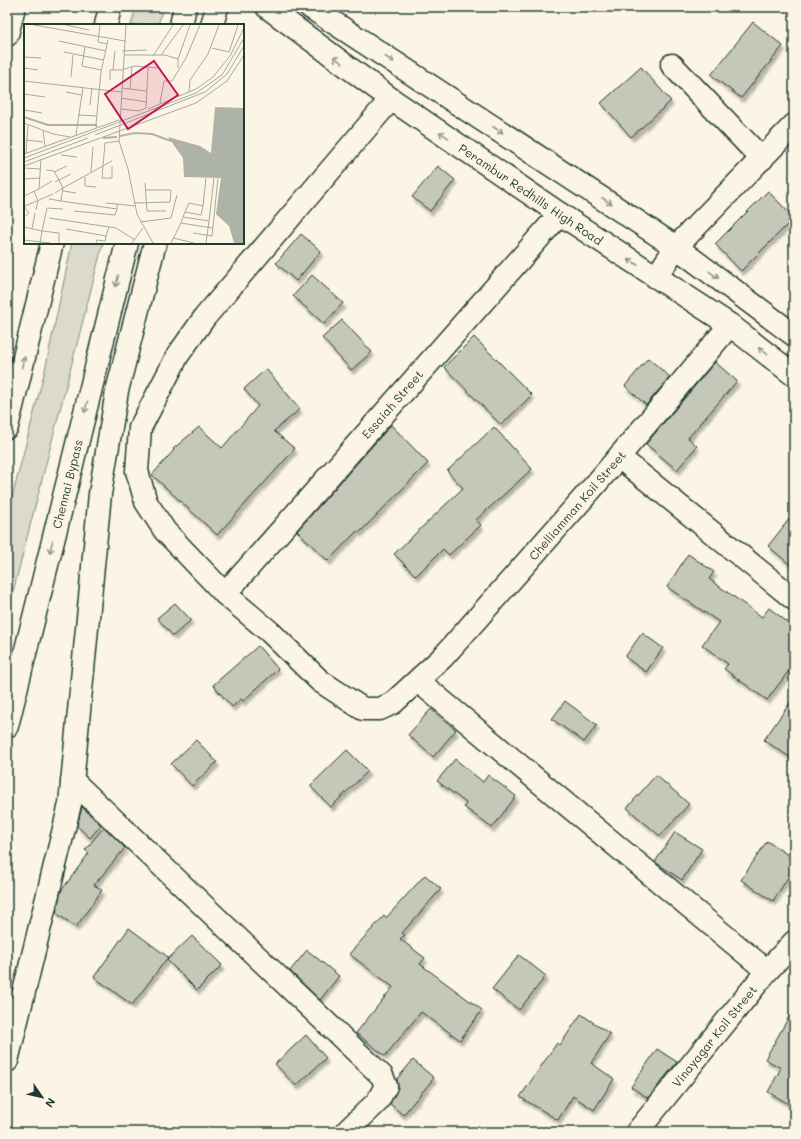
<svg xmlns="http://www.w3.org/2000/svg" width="801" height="1139" viewBox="0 0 801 1139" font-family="Mali,sans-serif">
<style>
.green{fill:#dcdacc;stroke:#7e8c80}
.building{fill:#c5c7b9;stroke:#1f3d34;filter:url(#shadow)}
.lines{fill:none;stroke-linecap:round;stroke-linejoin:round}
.minor-casing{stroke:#1f3d34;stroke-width:25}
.tertiary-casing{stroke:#1f3d34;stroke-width:25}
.secondary-casing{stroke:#1f3d34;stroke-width:25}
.trunk-casing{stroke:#1f3d34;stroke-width:25}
.minor{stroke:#fcf5e5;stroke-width:22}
.tertiary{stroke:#fcf5e5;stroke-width:22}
.secondary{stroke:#fcf5e5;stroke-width:22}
.trunk{stroke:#fcf5e5;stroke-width:22}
.oneway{stroke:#8e998c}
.labels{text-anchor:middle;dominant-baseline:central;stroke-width:4;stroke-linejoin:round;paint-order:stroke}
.street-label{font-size:12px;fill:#1f3d34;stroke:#fcf5e5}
.inset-river{fill:none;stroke:#aeb3a7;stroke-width:2}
.inset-road{fill:none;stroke:#a4ab9e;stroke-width:1}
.view{fill:#c2185b;fill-opacity:0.15;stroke:#c2185b;stroke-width:2}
.inset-edge{fill:none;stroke:#1f3d34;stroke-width:2}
</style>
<defs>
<filter id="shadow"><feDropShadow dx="2.5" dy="4.5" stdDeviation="1" flood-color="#0004"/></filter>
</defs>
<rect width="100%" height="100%" fill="#fcf5e5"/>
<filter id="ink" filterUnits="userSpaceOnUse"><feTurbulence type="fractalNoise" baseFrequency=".025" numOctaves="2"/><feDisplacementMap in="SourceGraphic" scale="8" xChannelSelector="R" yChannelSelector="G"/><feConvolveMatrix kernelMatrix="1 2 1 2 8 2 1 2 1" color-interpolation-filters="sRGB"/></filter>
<g filter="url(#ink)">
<g class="green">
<polygon points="136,7 163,7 158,25 131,25"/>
<polygon points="72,243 103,243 7,615 7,517 45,370"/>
</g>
<g class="building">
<polygon points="753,22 783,46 741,98 711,75"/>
<polygon points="641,67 671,101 631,137 601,103"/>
<polygon points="438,166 455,180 430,211 412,197"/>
<polygon points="768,191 794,218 741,271 715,244"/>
<polygon points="301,234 321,251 296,281 276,263"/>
<polygon points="312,275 343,303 324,324 293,296"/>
<polygon points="342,320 372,352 351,370 322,338"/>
<polygon points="474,337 532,395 501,425 444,367"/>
<polygon points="648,358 670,377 646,405 625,386"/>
<polygon points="715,362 737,381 688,438 697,446 677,470 646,444"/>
<polygon points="266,369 300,409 274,431 295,449 217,535 152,475 174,450 173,449 199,427 222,448 258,406 244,389"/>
<polygon points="391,425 428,463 359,533 357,531 328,561 297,531"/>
<polygon points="494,427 532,469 476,520 481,525 449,555 443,549 416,576 394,554 463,488 447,471"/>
<polygon points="794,513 794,568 768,546"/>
<polygon points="688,554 714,572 709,579 762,617 769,608 794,627 794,664 767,700 724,669 728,664 702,645 719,622 667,587"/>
<polygon points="175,603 191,620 173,636 157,618"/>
<polygon points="642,633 663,648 646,672 625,657"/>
<polygon points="258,646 278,669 243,701 241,699 232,707 213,685"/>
<polygon points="794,697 794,760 764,740"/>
<polygon points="565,701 597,725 584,742 552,719"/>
<polygon points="431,709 456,730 433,757 408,735"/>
<polygon points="196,740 217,762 192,786 171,764"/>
<polygon points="347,750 368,771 331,807 310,786"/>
<polygon points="455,759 483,782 488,775 516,796 492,828 464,807 466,803 437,781"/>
<polygon points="656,775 689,804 660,836 627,808"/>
<polygon points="82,807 101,825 90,838 77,826"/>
<polygon points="104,827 125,848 94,885 102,890 76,927 56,913 61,891 89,853 85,850"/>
<polygon points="675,832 702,849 682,880 655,862"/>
<polygon points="767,841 794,859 794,868 773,901 741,880"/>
<polygon points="425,875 441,889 402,933 405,935 400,939 425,958 420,964 482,1010 460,1040 421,1012 385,1056 356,1033 393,987 349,954 384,916 386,918"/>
<polygon points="129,928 168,957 132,1005 94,977"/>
<polygon points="192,936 222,965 197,990 167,960"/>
<polygon points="307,950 339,976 320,1000 290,971"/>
<polygon points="519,955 546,976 519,1010 492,989"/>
<polygon points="794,1008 794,1107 768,1092 781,1068 765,1059"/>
<polygon points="581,1014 610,1034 591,1063 614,1079 594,1110 573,1096 558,1120 520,1097 557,1043 560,1045"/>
<polygon points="306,1035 326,1058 296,1086 275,1064"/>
<polygon points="657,1049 677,1062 648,1098 631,1087"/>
<polygon points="413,1060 434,1078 403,1115 390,1104 398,1087 397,1079"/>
</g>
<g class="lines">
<g class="minor-casing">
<g id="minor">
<polyline points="672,65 762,159"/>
<polyline points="391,99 205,317 178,355 140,428 137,471 146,502 165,531 225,594 270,632 320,681 363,709 380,709 393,703 443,657 595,485 730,325"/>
<polyline points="656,277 676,247 794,125"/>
<polyline points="619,457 794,599"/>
<polyline points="225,594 560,214"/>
<polyline points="418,681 767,971"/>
<polyline points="72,780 382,1076 386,1086 377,1102 346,1132"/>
<polyline points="637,1132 767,971 794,942"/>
</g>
</g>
<g class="tertiary-casing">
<g id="tertiary">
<polyline points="212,25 217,7"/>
<polyline points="7,35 14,7"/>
<polyline points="7,1061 70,804 100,494 117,391 155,243"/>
</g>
</g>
<g class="secondary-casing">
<g id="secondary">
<polyline points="267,7 391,99 560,214 730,325 794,375"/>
<polyline points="310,7 676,247 794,335"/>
</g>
</g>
<g class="trunk-casing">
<g id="trunk">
<polyline points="106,25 110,7"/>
<polyline points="181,25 185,7"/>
<polyline points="7,427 52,243"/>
<polyline points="7,726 127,243"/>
</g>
</g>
<use href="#minor" class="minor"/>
<use href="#tertiary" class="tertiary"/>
<use href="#secondary" class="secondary"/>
<use href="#trunk" class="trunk"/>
</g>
<defs><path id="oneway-shaft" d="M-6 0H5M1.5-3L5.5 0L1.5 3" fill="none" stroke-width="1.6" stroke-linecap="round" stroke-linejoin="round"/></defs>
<g class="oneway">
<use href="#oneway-shaft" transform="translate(389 59) rotate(33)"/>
<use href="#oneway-shaft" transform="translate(338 60) rotate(-144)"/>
<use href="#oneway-shaft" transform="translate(498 130) rotate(33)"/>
<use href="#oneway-shaft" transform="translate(444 135) rotate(-146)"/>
<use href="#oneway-shaft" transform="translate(607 201) rotate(33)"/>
<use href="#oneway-shaft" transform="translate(633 262) rotate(-147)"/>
<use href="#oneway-shaft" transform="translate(714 275) rotate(37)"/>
<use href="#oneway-shaft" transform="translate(117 281) rotate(104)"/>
<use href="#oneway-shaft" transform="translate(763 351) rotate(-142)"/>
<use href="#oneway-shaft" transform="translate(23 362) rotate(-76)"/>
<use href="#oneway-shaft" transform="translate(86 407) rotate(104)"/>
<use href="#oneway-shaft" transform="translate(51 547) rotate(104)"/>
</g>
</g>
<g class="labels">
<g class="street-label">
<text transform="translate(531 194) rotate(34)">Perambur Redhills High Road</text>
<text transform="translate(392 404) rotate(-49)">Essaiah Street</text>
<text transform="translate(67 484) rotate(-76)">Chennai Bypass</text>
<text transform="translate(577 505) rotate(-49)">Chelliamman Koil Street</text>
<text transform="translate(714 1036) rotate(-51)">Vinayagar Koil Street</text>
</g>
</g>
<g transform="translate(24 24)">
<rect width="220" height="220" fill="#fcf5e5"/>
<path d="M191 83 220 84V219H210L205 202 192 190 197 154 160 153 159 134 144 113 176 122 187 129Z" fill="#aeb3a7"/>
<path class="inset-river" d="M0 93 24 101H72L73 103M96 112 111 109 128 110 147 117M79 114 93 113"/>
<path class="inset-road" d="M10 1 101 17M42 1 65 6M76 1 74 18 83 20M102 1 95 117 104 145 113 190 129 219M35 17 82 27M61 23 58 42 77 46M188 24 205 28 214 1M98 27 123 26M40 28 80 36M100 31H141L154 35M137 31 159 1M129 32 149 1M0 33 17 34M0 44 14 46M154 44V35L166 1M89 46 91 27M47 53 49 31M86 56V46H98L110 42 135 44M0 57 97 68M98 64 122 67M106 65 108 43M42 68 57 71M165 68 166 56 184 30 195 1M0 70 21 73M97 74 123 78M136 79 140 57H148L162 34 176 1M66 81 68 64M97 85 115 87 122 84 124 43M124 85 172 65 189 53 206 32 220 4M0 86 18 89M54 91 73 92M0 99 29 110 46 113M72 100 77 48 84 16M19 107 21 122M52 111 59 63M71 111 181 68 203 50 220 22M2 116 19 118M2 129 4 101M0 130 95 96M37 131 53 133M0 134 172 69 198 51 220 14M0 138 64 114M0 142 172 79 203 57 220 31M88 142V154H78L81 119 95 117M0 144 17 145M22 146 30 147 39 164 31 169M30 148 43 142M67 148 69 123M61 153V162L72 163M0 155 16 154M31 158 47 150M121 159 123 187H142M15 165 28 157M10 167 14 177 12 186M39 167 52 169M0 172 15 165 17 135M25 175 37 177M0 179 1 182 29 170M82 179 93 180V185L37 177 39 164 88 137M111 179 146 178 147 166H121M93 180 111 182M179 182 182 154M50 187 91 191 93 185M161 188 165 179 179 182 177 191 161 188 159 193 185 197 190 154M0 193 5 189 0 182M159 193 157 199 188 204M25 194 92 204 111 216M116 198 147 194 153 171M0 203 18 207 16 219M8 205 11 189M42 205 82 212 85 203M169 209 188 212 194 154M149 214 170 219M0 216 26 219M35 219V209L18 207 23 184 39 185M72 219 73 216 81 217 82 212M108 219 119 204M147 219 157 199M182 219 185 197"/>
<path class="view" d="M130 37 154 71 104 105 81 70Z"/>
<rect width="220" height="220" class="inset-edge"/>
</g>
<rect width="801" height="1139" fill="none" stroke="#fcf5e5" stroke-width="24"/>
<rect x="12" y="12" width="777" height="1115" fill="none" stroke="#1f3d34" stroke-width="1.5" filter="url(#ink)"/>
<g transform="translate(42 1097) rotate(124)" stroke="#fcf5e5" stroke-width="3" paint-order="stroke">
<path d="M0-3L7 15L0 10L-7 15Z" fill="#1f3d34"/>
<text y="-6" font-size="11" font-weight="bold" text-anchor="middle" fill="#1f3d34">N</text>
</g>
</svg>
